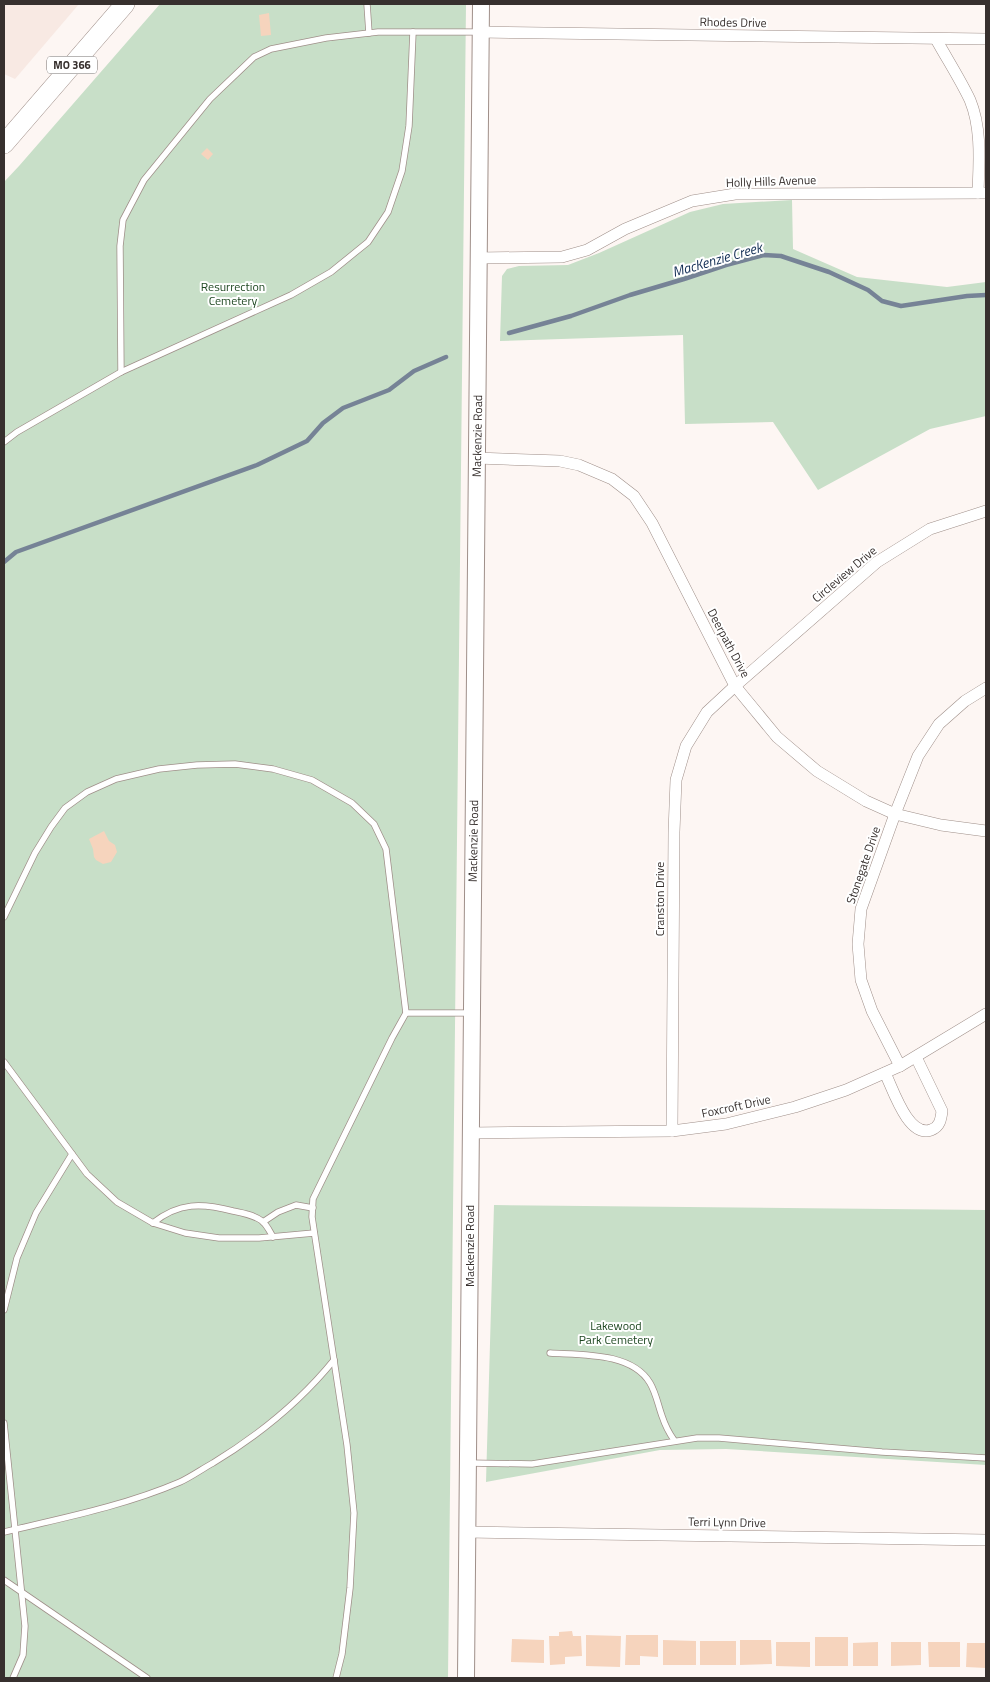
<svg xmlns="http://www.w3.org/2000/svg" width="990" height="1682" viewBox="0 0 990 1682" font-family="'Titillium Web',sans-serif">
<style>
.built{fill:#f8e9e3}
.green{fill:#c8dfc8}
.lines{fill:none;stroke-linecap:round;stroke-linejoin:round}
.stream{stroke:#768396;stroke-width:4.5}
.building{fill:#f6d4bd}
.service-casing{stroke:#9f8f89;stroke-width:7}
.minor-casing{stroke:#9f8f89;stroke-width:12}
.secondary-casing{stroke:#9f8f89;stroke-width:18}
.primary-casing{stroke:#9f8f89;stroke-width:20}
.service{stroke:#fff;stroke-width:5.5}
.minor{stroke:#fff;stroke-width:11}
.secondary{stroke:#fff;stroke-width:16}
.primary{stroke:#fff;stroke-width:19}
.labels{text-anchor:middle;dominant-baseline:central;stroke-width:4;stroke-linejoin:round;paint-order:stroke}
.shield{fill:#fff;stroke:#736e6d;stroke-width:1}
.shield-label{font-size:11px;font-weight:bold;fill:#37302e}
.street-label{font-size:12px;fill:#37302e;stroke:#fff}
.park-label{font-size:12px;fill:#1e4721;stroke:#fff}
.water-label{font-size:14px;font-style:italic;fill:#112d54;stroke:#fff}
</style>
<rect width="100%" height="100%" fill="#fdf6f3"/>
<polygon class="built" points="4,4 79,4 15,79 4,74"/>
<g class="green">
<polygon points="160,4 466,4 448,1678 4,1678 4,182 19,166"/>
<polygon points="792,200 793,249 857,277 947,287 986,282 986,416 930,429 818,490 773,422 685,424 683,335 500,341 502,276 507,269 519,266 568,265 599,253 690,212 723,204"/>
<polygon points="494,1205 986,1210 986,1465 726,1449 660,1450 486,1482"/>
</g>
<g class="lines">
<g class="stream">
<polyline points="509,333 571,316 630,295 684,279 726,265 764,255 781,256 829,272 868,290 882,301 901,306 967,296 986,295"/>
<polyline points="4,562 16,552 257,465 307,441 323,423 343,408 389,390 414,371 446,357"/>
</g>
</g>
<g class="building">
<polygon points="269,13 271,35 261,36 259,15"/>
<polygon points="207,148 213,154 208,160 201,154"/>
<polygon points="104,831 109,841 115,845 117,852 111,862 103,864 96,860 94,857 93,849 89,839"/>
<polygon points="572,1631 573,1636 581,1636 582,1656 565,1657 565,1664 550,1665 549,1636 559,1636 559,1632"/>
<polygon points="586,1635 621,1636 620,1667 586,1666"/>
<polygon points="626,1635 658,1635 658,1657 640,1656 640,1665 625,1665"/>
<rect x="815" y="1637" width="33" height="29"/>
<polygon points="512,1639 544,1640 544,1663 511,1662"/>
<polygon points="663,1640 696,1641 696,1665 663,1665"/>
<polygon points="740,1640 771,1640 772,1664 740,1665"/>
<rect x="700" y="1641" width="36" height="24"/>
<polygon points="776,1642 810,1642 810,1667 776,1666"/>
<polygon points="878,1642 878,1666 853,1666 853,1643"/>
<polygon points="891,1642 921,1642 921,1665 891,1666"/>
<polygon points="928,1642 960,1642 960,1667 929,1667"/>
<polygon points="967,1643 986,1643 986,1668 966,1667"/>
</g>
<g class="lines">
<g class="service-casing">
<g id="service">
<polyline points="367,4 369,33"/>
<polyline points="121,372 120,246 123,220 144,180 210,99 254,57 271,49 326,38 378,32 478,32"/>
<polyline points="4,442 17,432 121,372 291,295 331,272 368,242 388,212 402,171 409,126 413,32"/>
<polyline points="4,917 35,853 51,827 65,808 87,792 116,779 159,769 197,765 235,764 273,769 312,780 352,803 374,824 386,849 406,1013 392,1038 313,1199 312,1217 347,1445 354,1513 350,1588 342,1654 336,1678"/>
<polyline points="406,1013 471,1013"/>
<polyline points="4,1062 87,1174 117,1202 153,1223 185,1233 219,1238 259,1238 314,1233"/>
<polyline points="263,1222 278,1212 296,1205 313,1208"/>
<path d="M153 1223C179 1202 202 1203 233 1211 243 1213 254 1215 262 1221 267 1225 270 1232 273 1237"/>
<polyline points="4,1310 17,1258 36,1213 72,1154"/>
<path d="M550 1353C581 1355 632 1352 650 1383 656 1393 658 1405 662 1416 665 1425 669 1433 674 1440"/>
<polyline points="4,1423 25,1626 23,1655 13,1678"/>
<polyline points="469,1463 532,1464 697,1438 719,1438 882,1452 986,1458"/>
<path d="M4 1532C63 1518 124 1506 180 1482 191 1477 202 1469 213 1463 259 1435 300 1402 334 1360"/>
<polyline points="4,1580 147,1678"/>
</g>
</g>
<g class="minor-casing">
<g id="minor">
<polyline points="480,32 986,39"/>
<path d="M936 39C947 59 960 79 970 100 982 129 979 163 978 193"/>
<polyline points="478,258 562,257 587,250 625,229 692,201 735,194 986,193"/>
<polyline points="476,458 560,461 579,465 612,479 634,496 652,523 735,686 777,737 817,771 866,801 895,814 941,825 986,831"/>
<polyline points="900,1066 872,1011 861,980 858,944 861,909 895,814 918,756 939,724 965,701 986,688"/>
<path d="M885 1073C893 1089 908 1138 931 1130 940 1127 941 1119 942 1111L916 1057"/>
<polyline points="672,1131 674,832 676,780 686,746 707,712 735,686 877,562 930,529 986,511"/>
<polyline points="470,1133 672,1131 726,1124 795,1107 846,1090 900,1066 986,1014"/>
<polyline points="467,1532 986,1540"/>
</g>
</g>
<g class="secondary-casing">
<polyline id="secondary" points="466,1678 481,4"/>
</g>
<g class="primary-casing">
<polyline id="primary" points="4,144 125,4"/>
</g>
<use href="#service" class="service"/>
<use href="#minor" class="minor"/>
<use href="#secondary" class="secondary"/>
<use href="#primary" class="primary"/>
</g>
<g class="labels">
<rect class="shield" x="47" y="56.5" width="50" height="17" rx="4"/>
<g class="shield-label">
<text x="72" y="65">MO 366</text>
</g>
<g class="street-label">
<text transform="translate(733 22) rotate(1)">Rhodes Drive</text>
<text transform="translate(771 181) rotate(-2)">Holly Hills Avenue</text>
<text transform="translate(477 436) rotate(-89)">Mackenzie Road</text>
<text transform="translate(844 574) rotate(-40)">Circleview Drive</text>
<text transform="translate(729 643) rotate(62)">Deerpath Drive</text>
<text transform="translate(473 841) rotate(-89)">Mackenzie Road</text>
<text transform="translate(863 865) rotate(-71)">Stonegate Drive</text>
<text transform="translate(659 899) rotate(-90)">Cranston Drive</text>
<text transform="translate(736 1106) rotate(-12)">Foxcroft Drive</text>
<text transform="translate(469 1246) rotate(-90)">Mackenzie Road</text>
<text transform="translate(727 1522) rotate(1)">Terri Lynn Drive</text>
</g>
<g class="park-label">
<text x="233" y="286">Resurrection<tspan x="233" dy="14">Cemetery</tspan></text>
<text x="616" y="1325">Lakewood<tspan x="616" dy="14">Park Cemetery</tspan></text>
</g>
<g class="water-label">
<text transform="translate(717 259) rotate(-16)">MacKenzie Creek</text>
</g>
</g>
<rect width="990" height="1682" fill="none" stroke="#37302e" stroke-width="10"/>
</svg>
